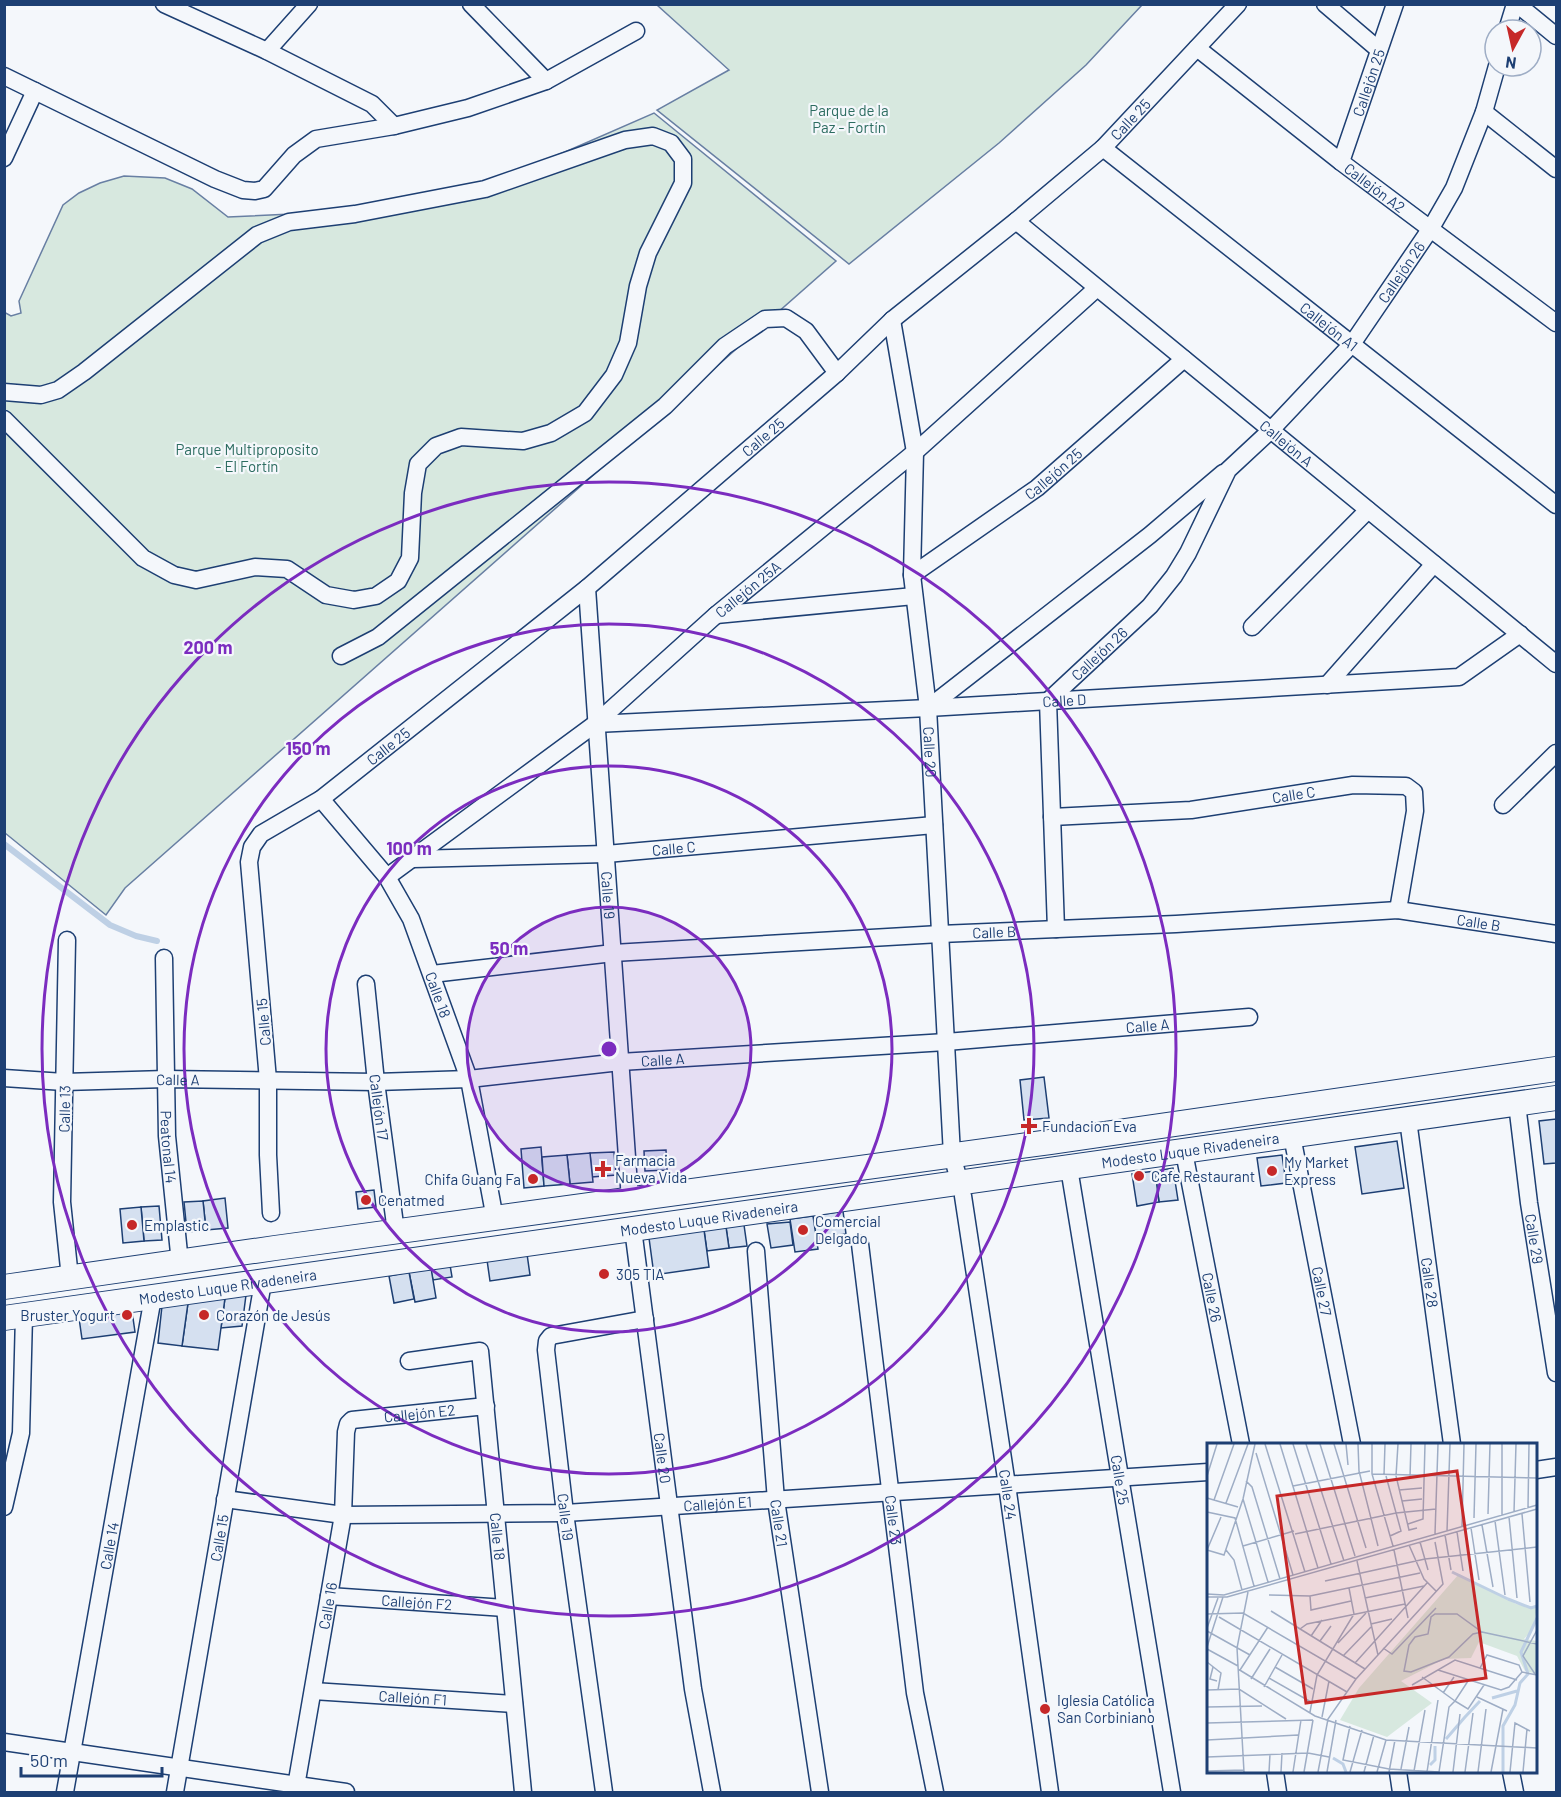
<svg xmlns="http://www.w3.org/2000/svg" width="1561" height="1797" viewBox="0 0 1561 1797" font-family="Barlow,sans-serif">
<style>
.green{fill:#d7e8df;stroke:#687fa3;stroke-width:1.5}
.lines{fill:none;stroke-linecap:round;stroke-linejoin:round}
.stream{stroke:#bed0e5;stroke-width:6}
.building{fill:#d5e0f0;stroke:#1d3f73;stroke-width:1.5}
.street-casing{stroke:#1d3f73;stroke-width:19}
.secondary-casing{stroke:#1d3f73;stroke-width:26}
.street{stroke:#f4f7fb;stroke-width:16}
.secondary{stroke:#f4f7fb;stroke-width:24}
.ring{fill:none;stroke:#7b2cbf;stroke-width:3}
.poi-dot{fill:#c62828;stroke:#f4f7fb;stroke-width:2}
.labels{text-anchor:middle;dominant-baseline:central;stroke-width:4.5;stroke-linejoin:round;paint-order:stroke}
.street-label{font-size:15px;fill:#1d3f73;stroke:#f4f7fb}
.park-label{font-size:15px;fill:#2c6c60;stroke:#f4f7fb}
.poi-label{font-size:15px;fill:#1d3f73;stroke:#f4f7fb;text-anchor:start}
.inset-river{fill:none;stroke:#bed0e5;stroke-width:3}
.inset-road{fill:none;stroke:#9eadc5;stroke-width:1.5}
.view{fill:#c62828;fill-opacity:0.15;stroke:#c62828;stroke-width:3}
.inset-edge{fill:none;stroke:#1d3f73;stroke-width:3}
.centre{fill:#7b2cbf;stroke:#f4f7fb;stroke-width:3}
.ring-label{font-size:18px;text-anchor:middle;font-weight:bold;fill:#7b2cbf;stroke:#f4f7fb;stroke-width:4.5;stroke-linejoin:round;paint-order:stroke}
</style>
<rect width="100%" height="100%" fill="#f4f7fb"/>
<g class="green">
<polygon points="657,5 1142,5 1086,65 999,143 849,264 657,110 729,70"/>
<polygon points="654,113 836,261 125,888 106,915 5,833 4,312 11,316 21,313 19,301 63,205 79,193 100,183 124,176 165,178 192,189 228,217 334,212 492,181 565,152"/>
</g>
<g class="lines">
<polyline class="stream" points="4,844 110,925 136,936 157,941"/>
</g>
<g class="building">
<polygon points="1044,1077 1049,1118 1024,1120 1020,1080"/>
<polygon points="1556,1119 1556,1163 1544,1164 1539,1121"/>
<polygon points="1397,1141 1404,1188 1362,1194 1355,1147"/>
<polygon points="541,1147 544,1186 524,1188 521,1149"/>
<polygon points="666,1150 667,1170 645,1171 644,1151"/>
<polygon points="614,1152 616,1175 592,1177 590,1153"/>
<polygon points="590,1153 593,1182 570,1184 567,1155"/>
<polygon points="567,1155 570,1184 544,1186 542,1157"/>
<polygon points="1282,1155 1286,1183 1261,1186 1257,1158"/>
<polygon points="1173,1168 1178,1200 1159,1202 1155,1171"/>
<polygon points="1155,1171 1159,1202 1137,1206 1132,1174"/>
<polygon points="374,1190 376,1207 358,1209 356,1192"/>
<polygon points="225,1198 228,1228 206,1230 203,1201"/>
<polygon points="203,1201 206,1230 187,1232 184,1202"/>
<polygon points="159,1206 162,1240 144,1241 141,1207"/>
<polygon points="141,1207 144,1241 123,1243 120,1209"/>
<polygon points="843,1211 846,1234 816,1238 813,1216"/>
<polygon points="813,1216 818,1249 795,1252 790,1219"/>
<polygon points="790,1222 793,1245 771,1248 767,1224"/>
<polygon points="744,1225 747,1246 729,1248 726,1227"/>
<polygon points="726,1227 729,1248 707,1251 704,1230"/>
<polygon points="704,1230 709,1267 654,1275 649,1238"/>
<polygon points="527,1254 530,1275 490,1281 487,1260"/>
<polygon points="450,1265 452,1277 433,1280 430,1268"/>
<polygon points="431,1268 436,1298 415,1302 409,1272"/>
<polygon points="409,1272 414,1299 394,1303 389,1276"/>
<polygon points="246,1295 242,1326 221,1328 225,1298"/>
<polygon points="225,1298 218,1350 182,1346 188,1303"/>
<polygon points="188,1303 182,1346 158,1343 162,1306"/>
<polygon points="132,1311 135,1332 82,1339 79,1318"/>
</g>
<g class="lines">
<g class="street-casing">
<g id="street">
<polyline points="164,4 267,51 372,104 394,126"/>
<polyline points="471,4 546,81"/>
<polyline points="1325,4 1379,50"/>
<polyline points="1517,4 1556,36"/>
<polyline points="1507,30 1515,4"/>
<path id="s1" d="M1197 48 1341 162 1556 323"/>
<polyline points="267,51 309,4"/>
<polyline points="4,76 215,179 243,190 255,191 264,189 294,155 316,139 394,126 468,108 546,81 636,31"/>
<polyline points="1484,112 1556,169"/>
<path id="s2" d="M1103 148 1556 505"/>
<polyline points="4,158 35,91"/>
<path id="s3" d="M1341 162 1395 4"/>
<path id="s4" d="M1016 221 1556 664"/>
<path id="s5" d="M892 320 915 452 912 575 928 708 952 1155 960 1184"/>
<polyline points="4,392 41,395 58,390 84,372 257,235 289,222 355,214 485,189 625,140 653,136 671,143 683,159 683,183 648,253 638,286 628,343 614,375 585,413 551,433 523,441 461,437 436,446 418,464 413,493 410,558 398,581 376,596 354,600 326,595 287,569 255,567 196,580 174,575 143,558 4,419"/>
<path id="s6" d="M912 575 1037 488 1184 359"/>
<path id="s7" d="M587 588 630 1200"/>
<polyline points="716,615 914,596"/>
<polyline points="1252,627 1368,510"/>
<polyline points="341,656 378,637 665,406 725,346 765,319 786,318 806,331 837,373"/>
<polyline points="1327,685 1434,564"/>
<polyline points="928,708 1150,535 1223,473"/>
<path id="s8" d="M595 724 928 708 1459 677 1520 634"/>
<path id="s9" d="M321 799 387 877 411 919 469 1079 495 1219"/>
<polyline points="1503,805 1556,753"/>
<path id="s10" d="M1052 817 1191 810 1353 785 1406 786 1414 792 1415 811 1398 910"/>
<path id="s11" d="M413 859 606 854 934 825"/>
<path id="s12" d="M387 877 595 724 716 615 915 452 1097 288"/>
<path id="s13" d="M1056 929 1048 701 1150 606 1174 576 1188 553 1228 470 1271 430 1352 344 1431 228 1454 188 1484 112 1497 66"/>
<polyline points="67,940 62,1202 70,1278"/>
<path id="s14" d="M164 958 167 1136 180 1263"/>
<path id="s15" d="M432 974 613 953 940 934 1176 924 1398 910 1556 934"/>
<path id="s16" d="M366 984 376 1082 396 1232"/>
<path id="s17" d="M4 1078 64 1082 166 1079 376 1082 469 1079 620 1062 946 1042 1249 1017"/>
<path id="s18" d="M1517 1104 1529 1203 1556 1373"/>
<path id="s19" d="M1408 1120 1452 1444"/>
<path id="s20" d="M1292 1136 1352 1444"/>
<path id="s21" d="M1184 1152 1241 1444"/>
<path id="s22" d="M1069 1168 1172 1792"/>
<path id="s23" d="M963 1196 1007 1485 1050 1792"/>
<path id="s24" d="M271 1213 268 1155V1080L249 862 252 847 261 834 321 799 587 588 837 373 892 320 1016 221 1103 148 1238 4"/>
<path id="s25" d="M633 1229 693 1689 712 1792"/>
<path id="s26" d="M860 1244 915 1693 935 1792"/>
<path id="s27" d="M756 1251 776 1500 820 1792"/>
<path id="s28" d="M409 1361 480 1351 523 1792"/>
<polyline points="1536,1470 1556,1467"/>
<path id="s29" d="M225 1499 343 1515 565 1513 1208 1472"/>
<polyline points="4,1507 21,1433 24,1315"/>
<path id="s30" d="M329 1596 505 1608"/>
<path id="s31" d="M313 1691 514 1704"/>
<polyline points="4,1742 346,1792"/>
<polyline points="1275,1772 1278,1792"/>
<polyline points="1398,1772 1401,1792"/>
<polyline points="1511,1772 1515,1792"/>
<path id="s32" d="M65 1792 153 1297"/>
<path id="s33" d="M175 1792 263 1282"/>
<path id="s34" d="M295 1792 343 1515 346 1432 348 1424 352 1420 486 1406"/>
<polyline points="604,1792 565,1513 546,1350 547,1341 551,1336 645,1319"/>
</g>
</g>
<g class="secondary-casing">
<g id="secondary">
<polyline points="4,1287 275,1248 1050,1142 1556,1069"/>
<path id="s35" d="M4 1318 1556 1098"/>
</g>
</g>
<use href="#street" class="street"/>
<use href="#secondary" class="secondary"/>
</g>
<circle cx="609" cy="1049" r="142" fill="#7b2cbf" fill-opacity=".12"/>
<g class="ring">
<circle cx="609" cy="1049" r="142"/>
<circle cx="609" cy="1049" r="283"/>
<circle cx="609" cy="1049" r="425"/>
<circle cx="609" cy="1049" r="567"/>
</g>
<g class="poi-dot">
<path d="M1026 1117h6v6h6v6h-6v6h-6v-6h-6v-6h6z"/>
<path d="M600 1160h6v6h6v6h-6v6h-6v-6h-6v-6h6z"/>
<circle cx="1272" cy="1171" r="6"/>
<circle cx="1139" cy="1176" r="6"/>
<circle cx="533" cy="1179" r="6"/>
<circle cx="366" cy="1200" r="6"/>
<circle cx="132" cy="1225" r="6"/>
<circle cx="803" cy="1230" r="6"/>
<circle cx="604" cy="1274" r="6"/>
<circle cx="127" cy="1315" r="6"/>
<circle cx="204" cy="1315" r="6"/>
<circle cx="1045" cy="1709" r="6"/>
</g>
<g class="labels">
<g class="street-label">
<text stroke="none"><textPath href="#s3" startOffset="84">Callejón 25</textPath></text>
<text stroke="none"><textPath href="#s24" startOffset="1510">Calle 25</textPath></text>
<text stroke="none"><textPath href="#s1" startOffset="226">Callejón A2</textPath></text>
<text stroke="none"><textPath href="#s13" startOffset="789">Callejón 26</textPath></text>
<text stroke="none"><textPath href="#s2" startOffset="288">Callejón A1</textPath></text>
<text stroke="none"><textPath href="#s24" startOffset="1024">Calle 25</textPath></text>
<text stroke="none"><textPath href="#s4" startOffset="350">Callejón A</textPath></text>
<text stroke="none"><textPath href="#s6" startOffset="174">Callejón 25</textPath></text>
<text stroke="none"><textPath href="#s12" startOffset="462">Callejón 25A</textPath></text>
<text stroke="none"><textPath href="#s13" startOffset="298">Callejón 26</textPath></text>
<text stroke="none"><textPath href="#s8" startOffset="470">Calle D</textPath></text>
<text stroke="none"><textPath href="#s24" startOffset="538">Calle 25</textPath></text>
<text stroke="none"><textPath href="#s5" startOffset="435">Calle 20</textPath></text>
<text stroke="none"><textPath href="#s10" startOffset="243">Calle C</textPath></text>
<text stroke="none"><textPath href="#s11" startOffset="261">Calle C</textPath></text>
<text stroke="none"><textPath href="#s7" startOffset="308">Calle 19</textPath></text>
<text stroke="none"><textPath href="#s15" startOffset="1050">Calle B</textPath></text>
<text stroke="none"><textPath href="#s15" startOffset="564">Calle B</textPath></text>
<text stroke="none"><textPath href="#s9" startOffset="231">Calle 18</textPath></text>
<text transform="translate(263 1022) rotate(-95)">Calle 15</text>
<text stroke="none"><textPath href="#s17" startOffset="1146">Calle A</textPath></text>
<text stroke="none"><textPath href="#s17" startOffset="660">Calle A</textPath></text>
<text stroke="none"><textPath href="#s17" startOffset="174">Calle A</textPath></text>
<text stroke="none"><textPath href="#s16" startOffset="124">Callejón 17</textPath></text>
<text transform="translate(64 1109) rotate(-89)">Calle 13</text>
<text stroke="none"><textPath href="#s14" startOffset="189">Peatonal 14</textPath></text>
<text stroke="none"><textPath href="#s35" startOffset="1198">Modesto Luque Rivadeneira</textPath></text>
<text stroke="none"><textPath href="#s35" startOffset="712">Modesto Luque Rivadeneira</textPath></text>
<text stroke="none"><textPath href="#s18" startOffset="136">Calle 29</textPath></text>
<text stroke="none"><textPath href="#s19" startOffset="164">Calle 28</textPath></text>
<text stroke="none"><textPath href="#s35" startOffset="226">Modesto Luque Rivadeneira</textPath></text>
<text stroke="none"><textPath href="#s20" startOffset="158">Calle 27</textPath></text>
<text stroke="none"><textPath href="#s21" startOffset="148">Calle 26</textPath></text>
<text stroke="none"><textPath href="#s34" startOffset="446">Callejón E2</textPath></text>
<text stroke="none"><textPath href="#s25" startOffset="231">Calle 20</textPath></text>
<text stroke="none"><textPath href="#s22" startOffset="316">Calle 25</textPath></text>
<text stroke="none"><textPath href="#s23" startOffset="302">Calle 24</textPath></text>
<text stroke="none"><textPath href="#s29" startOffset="494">Callejón E1</textPath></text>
<text transform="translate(566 1517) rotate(83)">Calle 19</text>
<text stroke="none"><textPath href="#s26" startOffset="278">Calle 23</textPath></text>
<text stroke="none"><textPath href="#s27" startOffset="273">Calle 21</textPath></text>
<text stroke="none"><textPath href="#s28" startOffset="258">Calle 18</textPath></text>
<text stroke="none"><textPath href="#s33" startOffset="258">Calle 15</textPath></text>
<text stroke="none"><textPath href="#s32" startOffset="250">Calle 14</textPath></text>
<text stroke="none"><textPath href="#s30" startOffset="88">Callejón F2</textPath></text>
<text stroke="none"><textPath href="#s34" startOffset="189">Calle 16</textPath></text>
<text stroke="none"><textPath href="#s31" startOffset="100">Callejón F1</textPath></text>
</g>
<g class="park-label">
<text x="849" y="110">Parque de la<tspan x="849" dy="17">Paz - Fortín</tspan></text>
<text x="247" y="449">Parque Multiproposito<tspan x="247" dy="17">- El Fortín</tspan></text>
</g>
<g class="poi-label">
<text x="1042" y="1126">Fundacion Eva</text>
<text x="615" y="1160">Farmacia<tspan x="615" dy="17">Nueva Vida</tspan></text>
<text x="1284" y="1162">My Market<tspan x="1284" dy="17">Express</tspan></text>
<text x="1151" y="1176">Cafe Restaurant</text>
<text x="521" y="1179" text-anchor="end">Chifa Guang Fa</text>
<text x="378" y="1200">Cenatmed</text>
<text x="815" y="1221">Comercial<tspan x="815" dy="17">Delgado</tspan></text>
<text x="144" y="1225">Emplastic</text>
<text x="616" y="1274">305 TIA</text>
<text x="115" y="1315" text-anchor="end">Bruster Yogurt</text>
<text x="216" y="1315">Corazón de Jesús</text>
<text x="1057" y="1700">Iglesia Católica<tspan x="1057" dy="17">San Corbiniano</tspan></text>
</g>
</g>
<g transform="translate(1207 1443)">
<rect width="330" height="330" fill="#f4f7fb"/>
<path d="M252 131 309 161 330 164 326 186 317 196 330 198V231L318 228 310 213 272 199 264 215 237 216 194 238 225 260 180 294 133 277 152 245Z" fill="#d7e8df"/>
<path class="inset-river" d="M245 129 301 156M301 156 324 165 330 163M285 255 310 248M258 274 273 258M239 296 258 274M126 315 136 321 139 329M223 322 228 317V303M296 329V283L308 262 313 240 321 231 314 209 330 175"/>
<path class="inset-road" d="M58 1 98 129M73 1 111 125M86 1 124 121M99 1 137 118M113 1 148 113M127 1 159 105M139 1 141 22M151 1 152 28 171 103M165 1V31L186 103M191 1 189 33 202 87 210 85M49 10 86 132M165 31 330 35M177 32 178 1M0 33 10 1M179 33 194 88 183 93M203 34 204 1M39 38 45 44 73 136M86 43 163 28M192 47 215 45M0 55 31 64M36 56 61 139M7 57 27 1M195 58 215 56M19 60 41 1M321 65 322 1M0 69 28 75 47 143M307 69 309 1M281 71 283 1M315 71 323 159M295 72V1M302 74 310 155M267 75 269 1M288 78 298 152M201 81 216 76 218 1M275 82 286 144M255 84 257 1M264 85 272 137M240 88 243 1M250 89 256 128M88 91 189 70 229 66M228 91 231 1M238 92 244 127M213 99 221 127M202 102 217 136 229 148M36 103 87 88M0 107 17 112 36 56 48 1M0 107 14 74M19 107 27 117 35 147M187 107 201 175M150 118 171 212M118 138 218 116 330 104M0 151 17 152 330 62M62 152 103 153 213 130M103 153 104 167 144 158M0 154H20L330 66M158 155 217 143M64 168 158 226M0 171 36 170 149 236M12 174 140 249M164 181 185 176M0 185 11 155M93 186 100 181 198 161M0 188 43 212M275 189 266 191 242 214 204 229 197 228 202 202 208 194 221 191 224 174 228 171H250L275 189 330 201M104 193 115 177M113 198 124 183M131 200 159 170M0 204 16 154M176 205 185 211 229 165M0 206 31 223M136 213 164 184M0 219 14 230 11 247M148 220 220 140M6 224 3 236 10 238M68 224 106 246M273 225 280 212 312 222 315 229M31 226 108 273 179 297 330 305M33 227 61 184M231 227 294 247 302 244 315 229 330 232M328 231 316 213 330 187M215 234 248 258 261 238M62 235 104 259M44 236 63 206M205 242 248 217 310 237M57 244 75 212M0 247 32 246 79 276M236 250 247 234M270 254 300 268M0 264 55 263M103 269 110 232 147 171 142 145M115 274 122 238M0 280 106 277M143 283 136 317 182 326 232 329M0 297 91 292M0 314 101 310 122 314M194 326 202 284M0 328 37 327M207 328 218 267M37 329 30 205 41 149M62 329 63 311M74 329 75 310M86 329 94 277M97 329 106 277M111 329 121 276 149 236 236 141 228 99M120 329 129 277M143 329 155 287M157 329 167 292M170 329 179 297M182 329 188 297M220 329 231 257M232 329 242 264 248 258 261 266 277 242M246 329 253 271M258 329 266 270M271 329 279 266M284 329 296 266M303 329 308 280 323 288M316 329 320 286"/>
<path class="view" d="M250 28 279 235 99 260 70 53Z"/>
<rect width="330" height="330" class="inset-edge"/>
</g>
<circle cx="609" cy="1049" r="9" class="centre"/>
<g class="ring-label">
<text x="208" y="654">200 m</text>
<text x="308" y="755">150 m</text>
<text x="409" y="855">100 m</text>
<text x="509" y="955">50 m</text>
</g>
<rect width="1561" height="1797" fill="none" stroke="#1d3f73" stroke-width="12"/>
<g transform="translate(1513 48) rotate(188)"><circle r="28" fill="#f4f7fb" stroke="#9eadc5" stroke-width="1.5"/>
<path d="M0-4.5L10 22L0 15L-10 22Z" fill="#c62828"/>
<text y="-9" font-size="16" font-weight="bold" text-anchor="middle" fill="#1d3f73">N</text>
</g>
<path d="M21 1767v9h141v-9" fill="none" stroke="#1d3f73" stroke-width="3"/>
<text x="30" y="1767" font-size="18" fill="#1d3f73" stroke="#f4f7fb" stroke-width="4.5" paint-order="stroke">50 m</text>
</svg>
